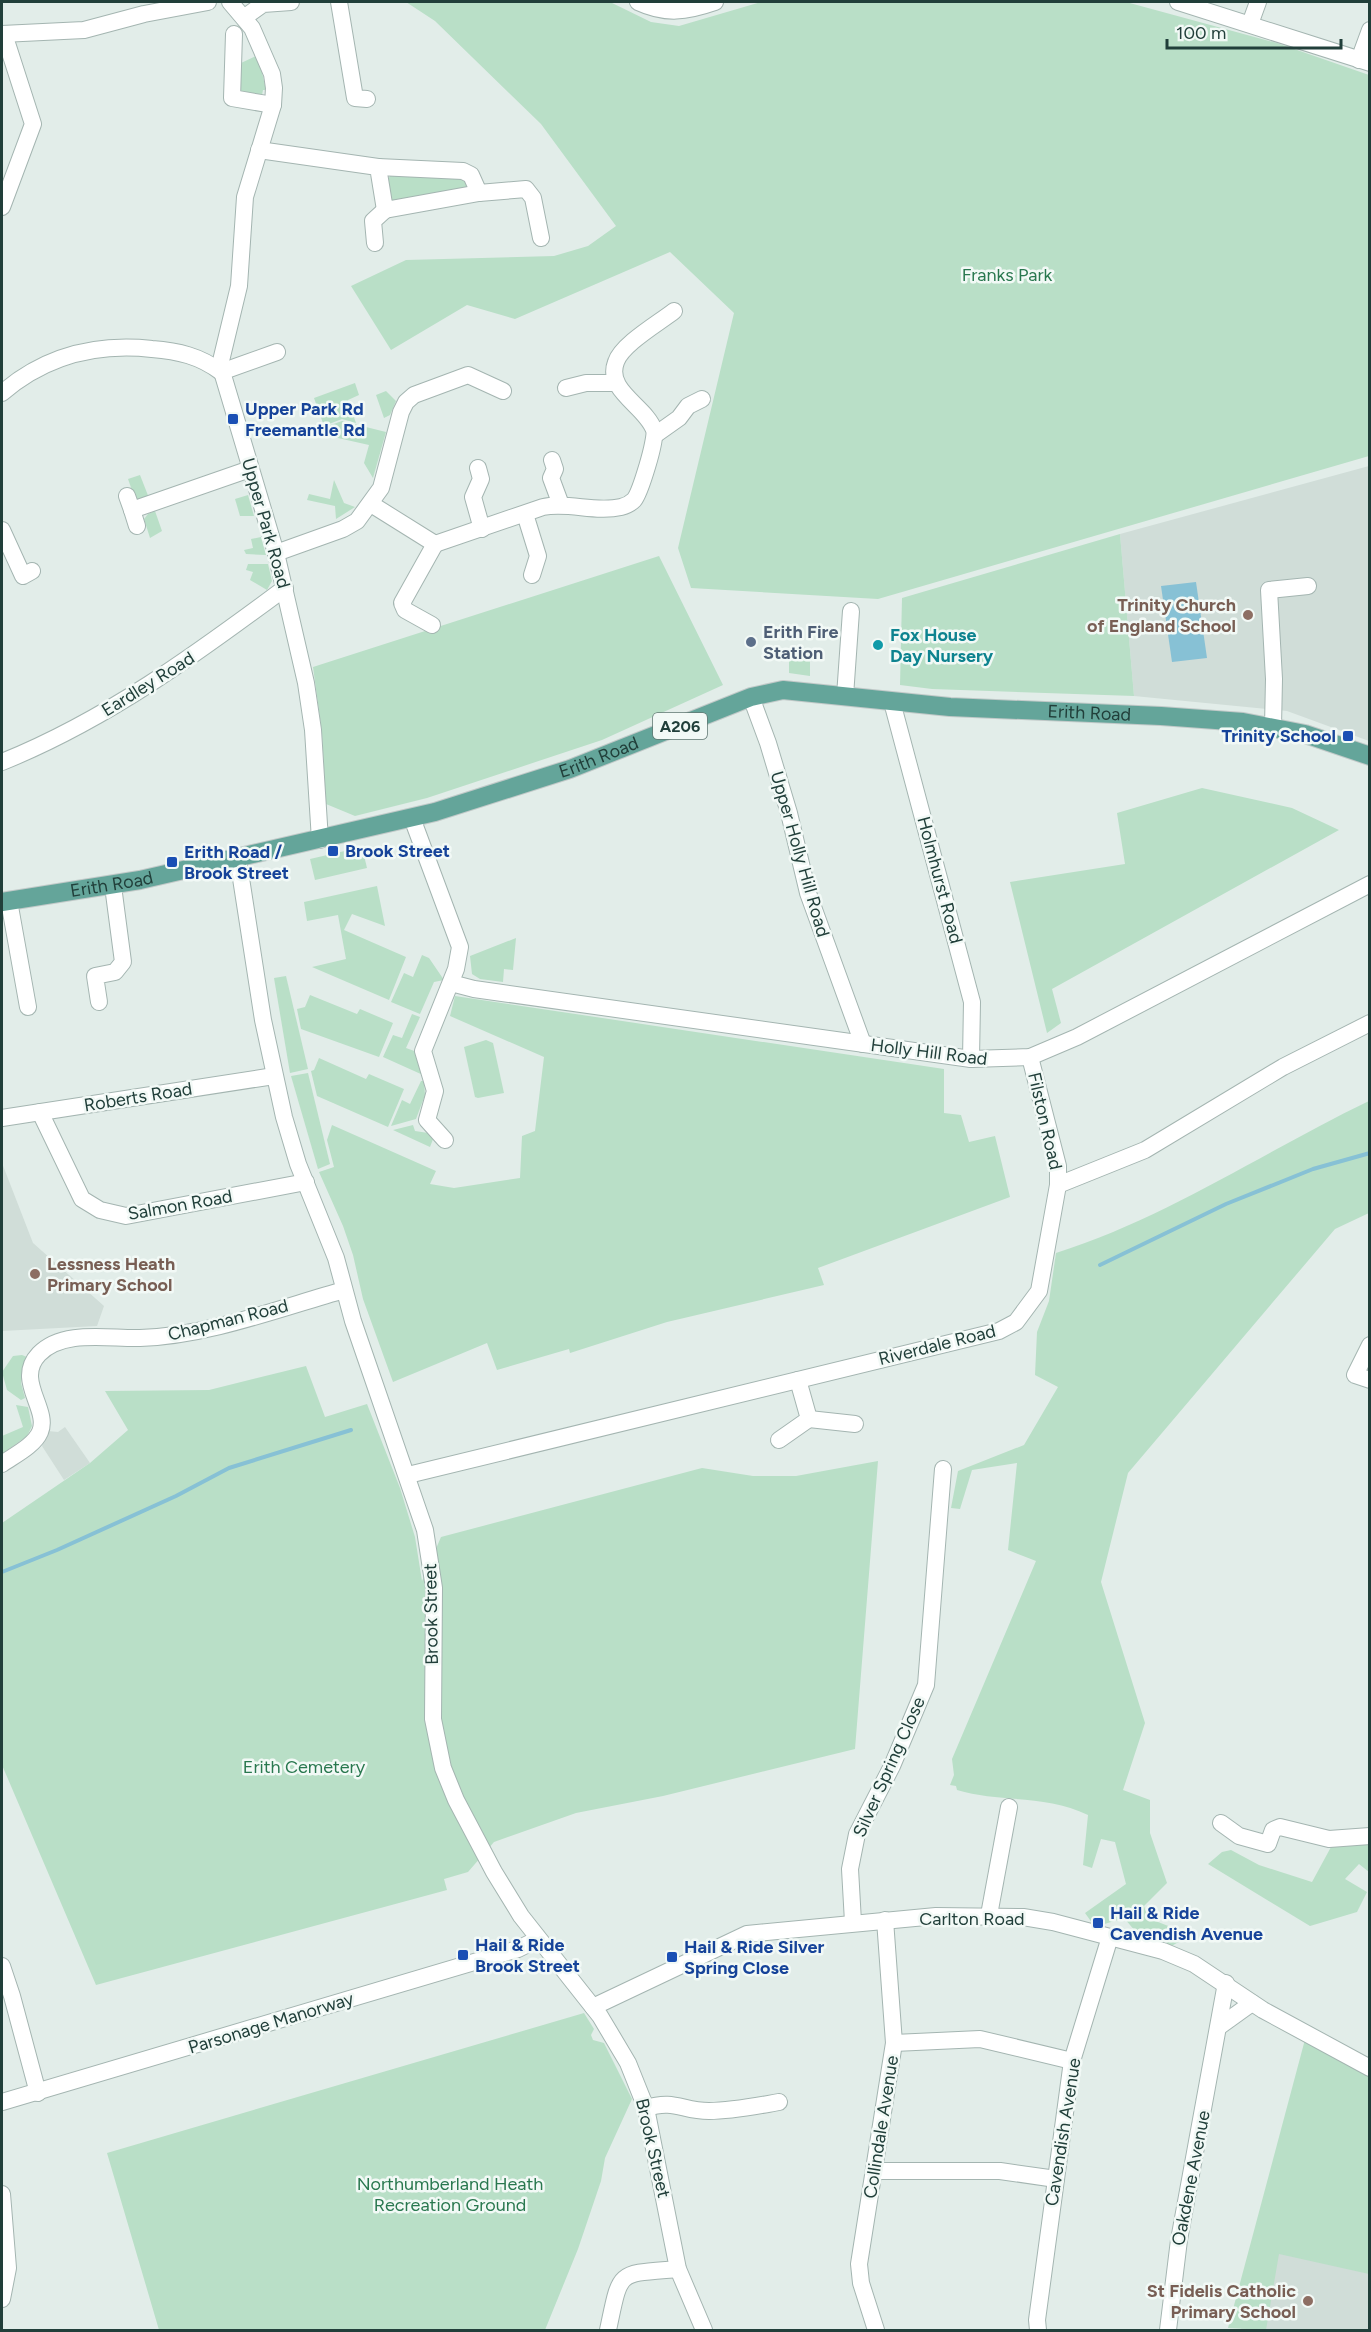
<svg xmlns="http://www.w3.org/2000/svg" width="1371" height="2332" viewBox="0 0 1371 2332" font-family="Figtree,sans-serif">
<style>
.built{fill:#d0ddd8}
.green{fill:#b9dfc7}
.water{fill:#87c1d5}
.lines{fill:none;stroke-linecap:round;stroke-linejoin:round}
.stream{stroke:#87c1d5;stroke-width:4}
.minor-casing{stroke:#a4b5b1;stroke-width:18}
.major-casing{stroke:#c1c9c8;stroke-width:20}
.minor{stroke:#fff;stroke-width:16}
.major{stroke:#64a59a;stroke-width:18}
.transit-dot{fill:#1a4fb4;stroke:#f2f9f6;stroke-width:2}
.education-dot{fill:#8d6e63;stroke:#f2f9f6;stroke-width:2}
.service-dot{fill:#5c6f8a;stroke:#f2f9f6;stroke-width:2}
.culture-dot{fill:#0f9aa8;stroke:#f2f9f6;stroke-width:2}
.labels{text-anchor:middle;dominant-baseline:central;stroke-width:5;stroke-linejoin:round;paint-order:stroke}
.shield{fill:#f2f9f6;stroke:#607772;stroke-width:1.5}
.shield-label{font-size:16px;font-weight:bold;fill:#213f3a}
.park-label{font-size:18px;fill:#29784f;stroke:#f2f9f6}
.transit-label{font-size:18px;font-weight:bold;fill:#164399;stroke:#f2f9f6;text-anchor:start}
.street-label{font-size:18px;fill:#213f3a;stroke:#f2f9f6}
.education-label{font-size:18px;font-weight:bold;fill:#785e54;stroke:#f2f9f6;text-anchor:end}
.service-label{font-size:18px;font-weight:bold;fill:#4e5e75;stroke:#f2f9f6;text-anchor:start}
.culture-label{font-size:18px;font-weight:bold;fill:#0d838f;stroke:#f2f9f6;text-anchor:start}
</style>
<rect width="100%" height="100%" fill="#e2ede9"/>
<g class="built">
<polygon points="1369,466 1369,741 1287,711 1134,696 1120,534"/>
<polygon points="2,1163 33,1243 104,1306 97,1326 2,1331"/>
<polygon points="65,1427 90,1463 64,1480 42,1446 48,1431 58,1432"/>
<polygon points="1256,2243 1369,2272 1369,2330 1241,2330"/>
</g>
<g class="green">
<polygon points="406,2 610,2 651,22 679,26 761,2 1126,2 1277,43 1369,75 1369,456 878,599 691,588 678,548 734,313 670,252 515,319 467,305 391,350 351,286 406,260 554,256 588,246 616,226 541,124 435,21"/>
<polygon points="258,55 266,90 263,90 262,95 241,91 241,63"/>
<polygon points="391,175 465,176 468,187 394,201 391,199 387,180"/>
<polygon points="355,383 359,395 348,400 356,423 342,419 324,426 314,398"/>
<polygon points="386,391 396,401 390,415 384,418 376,395"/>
<polygon points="342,421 386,432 373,478 364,463 369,445 329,436 325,427"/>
<polygon points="140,475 149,498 139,500 134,496 128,479"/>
<polygon points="334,480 344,503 355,507 336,519 335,506 307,500 309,494 330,499"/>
<polygon points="248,495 254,516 240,516 235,499"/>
<polygon points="155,511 162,531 150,538 144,519 148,514"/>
<polygon points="1120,534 1134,696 932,689 900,685 902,598"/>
<polygon points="261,537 266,555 246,554 244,550 253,548 251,539"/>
<polygon points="659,556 723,685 602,740 427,798 355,816 326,804 322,733 313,667"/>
<polygon points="248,564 268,564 272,581 267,590 250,580 253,572 246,570"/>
<polygon points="789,652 810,652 810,676 789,673"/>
<polygon points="1202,788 1292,808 1339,830 1052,989 1061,1023 1047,1033 1010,882 1125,864 1117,813"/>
<polygon points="362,847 367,868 315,880 310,859"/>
<polygon points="377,886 385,926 352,914 344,930 406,957 389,1000 312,967 346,959 338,915 307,921 304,902"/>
<polygon points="516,938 513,970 504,969 503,982 480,979 472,974 470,956"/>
<polygon points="422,955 429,958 444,980 434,982 420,1014 391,1002 404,973 413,977"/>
<polygon points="286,976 308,1069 290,1073 274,978"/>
<polygon points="310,995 357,1014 360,1009 393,1023 379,1057 301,1029 297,1009 305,1007"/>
<polygon points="455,996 944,1069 944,1113 961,1115 969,1142 995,1136 1010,1197 818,1268 824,1285 667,1322 570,1353 569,1349 497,1370 487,1343 393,1382 363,1299 353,1255 343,1226 319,1172 334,1167 327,1140 332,1125 436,1171 430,1184 454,1188 520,1178 522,1136 535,1131 544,1057 450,1016"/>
<polygon points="412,1014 420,1017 406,1048 417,1052 423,1075 383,1057 393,1035 402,1038"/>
<polygon points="486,1040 493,1043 504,1093 478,1098 475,1097 464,1047"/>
<polygon points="319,1058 366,1079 369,1074 404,1089 388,1127 317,1096 311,1071 314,1070"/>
<polygon points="308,1073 330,1164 318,1169 291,1076"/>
<polygon points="421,1081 424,1081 425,1095 416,1119 391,1126 402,1100 410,1104"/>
<path d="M1369 1101V1213L1335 1229 1128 1473 1101 1582 1145 1723 1123 1790 1150 1800V1833L1167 1883 1144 1906 1148 1918 1191 1935 1168 1948 1142 1939 1124 1918 1095 1927 1085 1913 1126 1884 1115 1842 1101 1839 1092 1868 1083 1865 1088 1815C1046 1794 1000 1803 957 1790L956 1786 950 1785 954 1775 952 1759 1036 1561 1008 1550 1017 1463 972 1470 960 1509 951 1508 958 1471 1024 1445 1058 1387 1035 1375 1037 1332 1049 1301 1056 1253C1167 1218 1265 1151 1369 1101Z"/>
<polygon points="413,1125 415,1131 435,1134 430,1147 393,1130"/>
<polygon points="22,1355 27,1357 21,1383 25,1398 21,1400 7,1390 2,1372 13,1356"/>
<polygon points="306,1366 325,1417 367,1404 400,1488 415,1537 422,1581 441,1537 702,1468 753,1476 796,1476 878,1461 855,1749 663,1796 576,1813 494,1842 468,1872 444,1879 447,1890 96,1985 2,1765 2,1523 90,1463 128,1430 105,1391 209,1390"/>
<polygon points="16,1405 28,1407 32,1426 27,1436 2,1454 2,1436 23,1427"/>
<polygon points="1369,1840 1369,1872 1359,1864 1345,1879 1367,1892 1357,1912 1310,1926 1208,1864 1222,1852 1231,1850 1259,1865 1312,1882 1331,1847"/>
<polygon points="584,2013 594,2029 591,2035 593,2040 604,2043 632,2099 605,2158 601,2181 578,2249 545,2330 159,2330 107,2153"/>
<polygon points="1307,2032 1369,2076 1369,2274 1279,2254 1266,2330 1228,2328"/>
</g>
<polygon class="water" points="1196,582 1207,658 1172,662 1161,586"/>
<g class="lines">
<g class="stream">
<polyline points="1100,1265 1226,1204 1313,1169 1370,1153"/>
<polyline points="2,1572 57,1550 176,1496 229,1468 351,1430"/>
</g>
<g class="minor-casing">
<g id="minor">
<polyline points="230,2 252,28 272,74 274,88 273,105 245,197 239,286 220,365 276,553 306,683 313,730 320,840"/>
<polyline points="339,2 355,98 367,99"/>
<path d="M638 2C666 15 686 12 715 2"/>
<polyline points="1178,2 1370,63"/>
<polyline points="245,17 263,4 291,2"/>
<polyline points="1250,24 1258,2"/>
<polyline points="2,34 84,30 144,14 208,2"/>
<polyline points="234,34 232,98 273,105"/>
<polyline points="1359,60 1370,30"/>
<polyline points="259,150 378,167 385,210 479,193 526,189 533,198 541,238"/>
<polyline points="378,167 463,171 471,175 479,193"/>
<polyline points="2,207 33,124 4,34"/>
<polyline points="375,243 373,221 385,210"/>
<polyline points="566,388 586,383 616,383"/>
<path d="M2 393C45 356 96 343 152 349 178 351 200 356 221 372L277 352"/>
<polyline points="655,435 679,418 688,406 702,399"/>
<polyline points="552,460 555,469 551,478 561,505"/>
<polyline points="478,468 481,479 473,497 482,529"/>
<polyline points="127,496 132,510 250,469"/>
<path d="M371 504 435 544 543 507C569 502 596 513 621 507 625 506 631 503 634 500 640 493 657 439 654 430 646 406 605 391 616 362 622 344 659 323 674 311"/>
<polyline points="132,510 137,526"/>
<polyline points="525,514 538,556 532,575"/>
<polyline points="2,530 23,576 32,571"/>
<polyline points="276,553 343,529 357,521 381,488 401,412 406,402 414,395 468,375 503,391"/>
<polyline points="432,625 405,610 402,603 435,544"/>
<polyline points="845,696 851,611"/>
<polyline points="751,697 768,743 789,813 808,893 863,1044"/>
<polyline points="892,702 972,1002 971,1059"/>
<polyline points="1273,726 1274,679 1269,590 1308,586"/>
<path d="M2 762C106 720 195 655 285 588"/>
<polyline points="412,818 460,947 456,969 423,1051 435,1091 427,1120 445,1140"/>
<polyline points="238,859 263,1020 284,1117 298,1164 336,1258 353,1321 425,1530 434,1588 433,1719 443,1768 456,1800 494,1872 521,1916 600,2016 628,2063 646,2108 678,2269 704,2330"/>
<polyline points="9,901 28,1007"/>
<polyline points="451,983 474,989 971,1059 1030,1057 1077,1037 1370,884"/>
<polyline points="99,1002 95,976 115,972 123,962 113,886"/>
<polyline points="40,1112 82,1199 100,1210 126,1216 306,1182"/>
<polyline points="2,1118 274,1076"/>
<polyline points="1058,1185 1145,1150 1283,1067 1370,1023"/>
<polyline points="1370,1345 1355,1375 1370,1380"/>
<polyline points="809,1419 855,1424"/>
<polyline points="779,1440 809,1419 798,1380"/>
<path d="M2 1464C13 1456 34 1446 40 1432 50 1409 14 1380 39 1354 63 1329 109 1339 140 1338 207 1336 280 1308 344 1290"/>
<polyline points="408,1475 999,1331 1016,1322 1039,1291 1058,1185 1058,1166 1030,1057"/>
<polyline points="1221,1823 1239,1836 1268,1844 1273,1830 1280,1827 1329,1839 1370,1836"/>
<polyline points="989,1915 1009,1807"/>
<polyline points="853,1922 850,1869 857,1834 892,1766 926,1685 943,1469"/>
<polyline points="2,1966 12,1996 38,2093"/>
<polyline points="593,2007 747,1934 936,1916 1023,1917 1053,1922 1163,1951 1194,1964 1263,2010 1370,2068"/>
<polyline points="1220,2026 1252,2003"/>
<polyline points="894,2043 980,2039 1072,2061"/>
<polyline points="2,2102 518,1949 538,1939"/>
<path d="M646 2108C675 2099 682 2111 709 2111 732 2111 756 2106 779 2102"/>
<polyline points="875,2171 1000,2171 1056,2179"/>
<polyline points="2,2194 8,2268 2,2299"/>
<path d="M608 2330C621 2269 616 2274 678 2269"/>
<polyline points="876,2330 861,2283 859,2264 894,2043 885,1920"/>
<polyline points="1038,2330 1037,2320 1072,2061 1110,1937"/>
<polyline points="1168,2330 1179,2240 1226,1983"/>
</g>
</g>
<g class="major-casing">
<g id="major">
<path id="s1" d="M2 902 140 880 435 812 570 769 751 697 783 690 950 707 1161 716 1243 722 1305 734 1370 756"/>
</g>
</g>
<use href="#minor" class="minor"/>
<use href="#major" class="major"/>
</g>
<g class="transit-dot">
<rect x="227" y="413" width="12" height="12" rx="3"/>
<rect x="1342" y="730" width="12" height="12" rx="3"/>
<rect x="327" y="845" width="12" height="12" rx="3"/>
<rect x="166" y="856" width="12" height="12" rx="3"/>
<rect x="1092" y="1917" width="12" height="12" rx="3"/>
<rect x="457" y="1949" width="12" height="12" rx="3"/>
<rect x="666" y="1951" width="12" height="12" rx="3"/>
</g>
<g class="education-dot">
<circle cx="1248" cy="615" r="6"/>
<circle cx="35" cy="1274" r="6"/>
<circle cx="1308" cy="2301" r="6"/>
</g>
<circle class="service-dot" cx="751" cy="642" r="6"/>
<circle class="culture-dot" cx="878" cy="645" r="6"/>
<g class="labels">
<rect class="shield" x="653" y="713" width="54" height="26" rx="4.5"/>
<g class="shield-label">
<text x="680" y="726">A206</text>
</g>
<g class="park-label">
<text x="1007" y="275">Franks Park</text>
<text x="304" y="1767">Erith Cemetery</text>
<text x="450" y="2184">Northumberland Heath<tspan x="450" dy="21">Recreation Ground</tspan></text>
</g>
<g class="transit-label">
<text x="245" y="409">Upper Park Rd<tspan x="245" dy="21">Freemantle Rd</tspan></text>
<text x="1336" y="736" text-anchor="end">Trinity School</text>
<text x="345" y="851">Brook Street</text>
<text x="184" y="852">Erith Road /<tspan x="184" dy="21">Brook Street</tspan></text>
<text x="1110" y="1913">Hail &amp; Ride<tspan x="1110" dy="21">Cavendish Avenue</tspan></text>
<text x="475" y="1945">Hail &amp; Ride<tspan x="475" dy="21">Brook Street</tspan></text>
<text x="684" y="1947">Hail &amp; Ride Silver<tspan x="684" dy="21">Spring Close</tspan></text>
</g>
<g class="street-label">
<text transform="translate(266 523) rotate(74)">Upper Park Road</text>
<text transform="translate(148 684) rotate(-32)">Eardley Road</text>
<text stroke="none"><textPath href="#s1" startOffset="1119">Erith Road</textPath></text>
<text stroke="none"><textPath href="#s1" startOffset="615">Erith Road</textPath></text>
<text transform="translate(800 854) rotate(74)">Upper Holly Hill Road</text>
<text transform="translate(940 880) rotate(75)">Holmhurst Road</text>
<text stroke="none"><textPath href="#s1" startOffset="111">Erith Road</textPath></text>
<text transform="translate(929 1052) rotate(7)">Holly Hill Road</text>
<text transform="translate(138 1097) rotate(-9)">Roberts Road</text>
<text transform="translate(1045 1121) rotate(77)">Filston Road</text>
<text transform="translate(180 1205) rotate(-10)">Salmon Road</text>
<text transform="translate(228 1320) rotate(-14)">Chapman Road</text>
<text transform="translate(937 1345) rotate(-14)">Riverdale Road</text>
<text transform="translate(431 1614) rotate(-91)">Brook Street</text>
<text transform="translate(889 1767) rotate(-66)">Silver Spring Close</text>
<text x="972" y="1919">Carlton Road</text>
<text transform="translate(271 2023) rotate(-17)">Parsonage Manorway</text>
<text transform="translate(881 2127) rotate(-81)">Collindale Avenue</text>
<text transform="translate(1063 2132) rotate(-81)">Cavendish Avenue</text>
<text transform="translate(653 2148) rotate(77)">Brook Street</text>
<text transform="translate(1191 2178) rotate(-79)">Oakdene Avenue</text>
</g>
<g class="education-label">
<text x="1236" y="605">Trinity Church<tspan x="1236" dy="21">of England School</tspan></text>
<text x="47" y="1264" text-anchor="start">Lessness Heath<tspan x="47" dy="21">Primary School</tspan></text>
<text x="1296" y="2291">St Fidelis Catholic<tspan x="1296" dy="21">Primary School</tspan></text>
</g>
<g class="service-label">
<text x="763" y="632">Erith Fire<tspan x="763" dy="21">Station</tspan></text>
</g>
<g class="culture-label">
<text x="890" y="635">Fox House<tspan x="890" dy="21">Day Nursery</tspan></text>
</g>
</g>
<rect width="1371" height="2332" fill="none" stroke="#213f3a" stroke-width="6"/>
<path d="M1167 39v9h174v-9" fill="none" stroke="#213f3a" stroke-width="3"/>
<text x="1176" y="39" font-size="18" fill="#213f3a" stroke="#f2f9f6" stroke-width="4.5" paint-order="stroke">100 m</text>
</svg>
